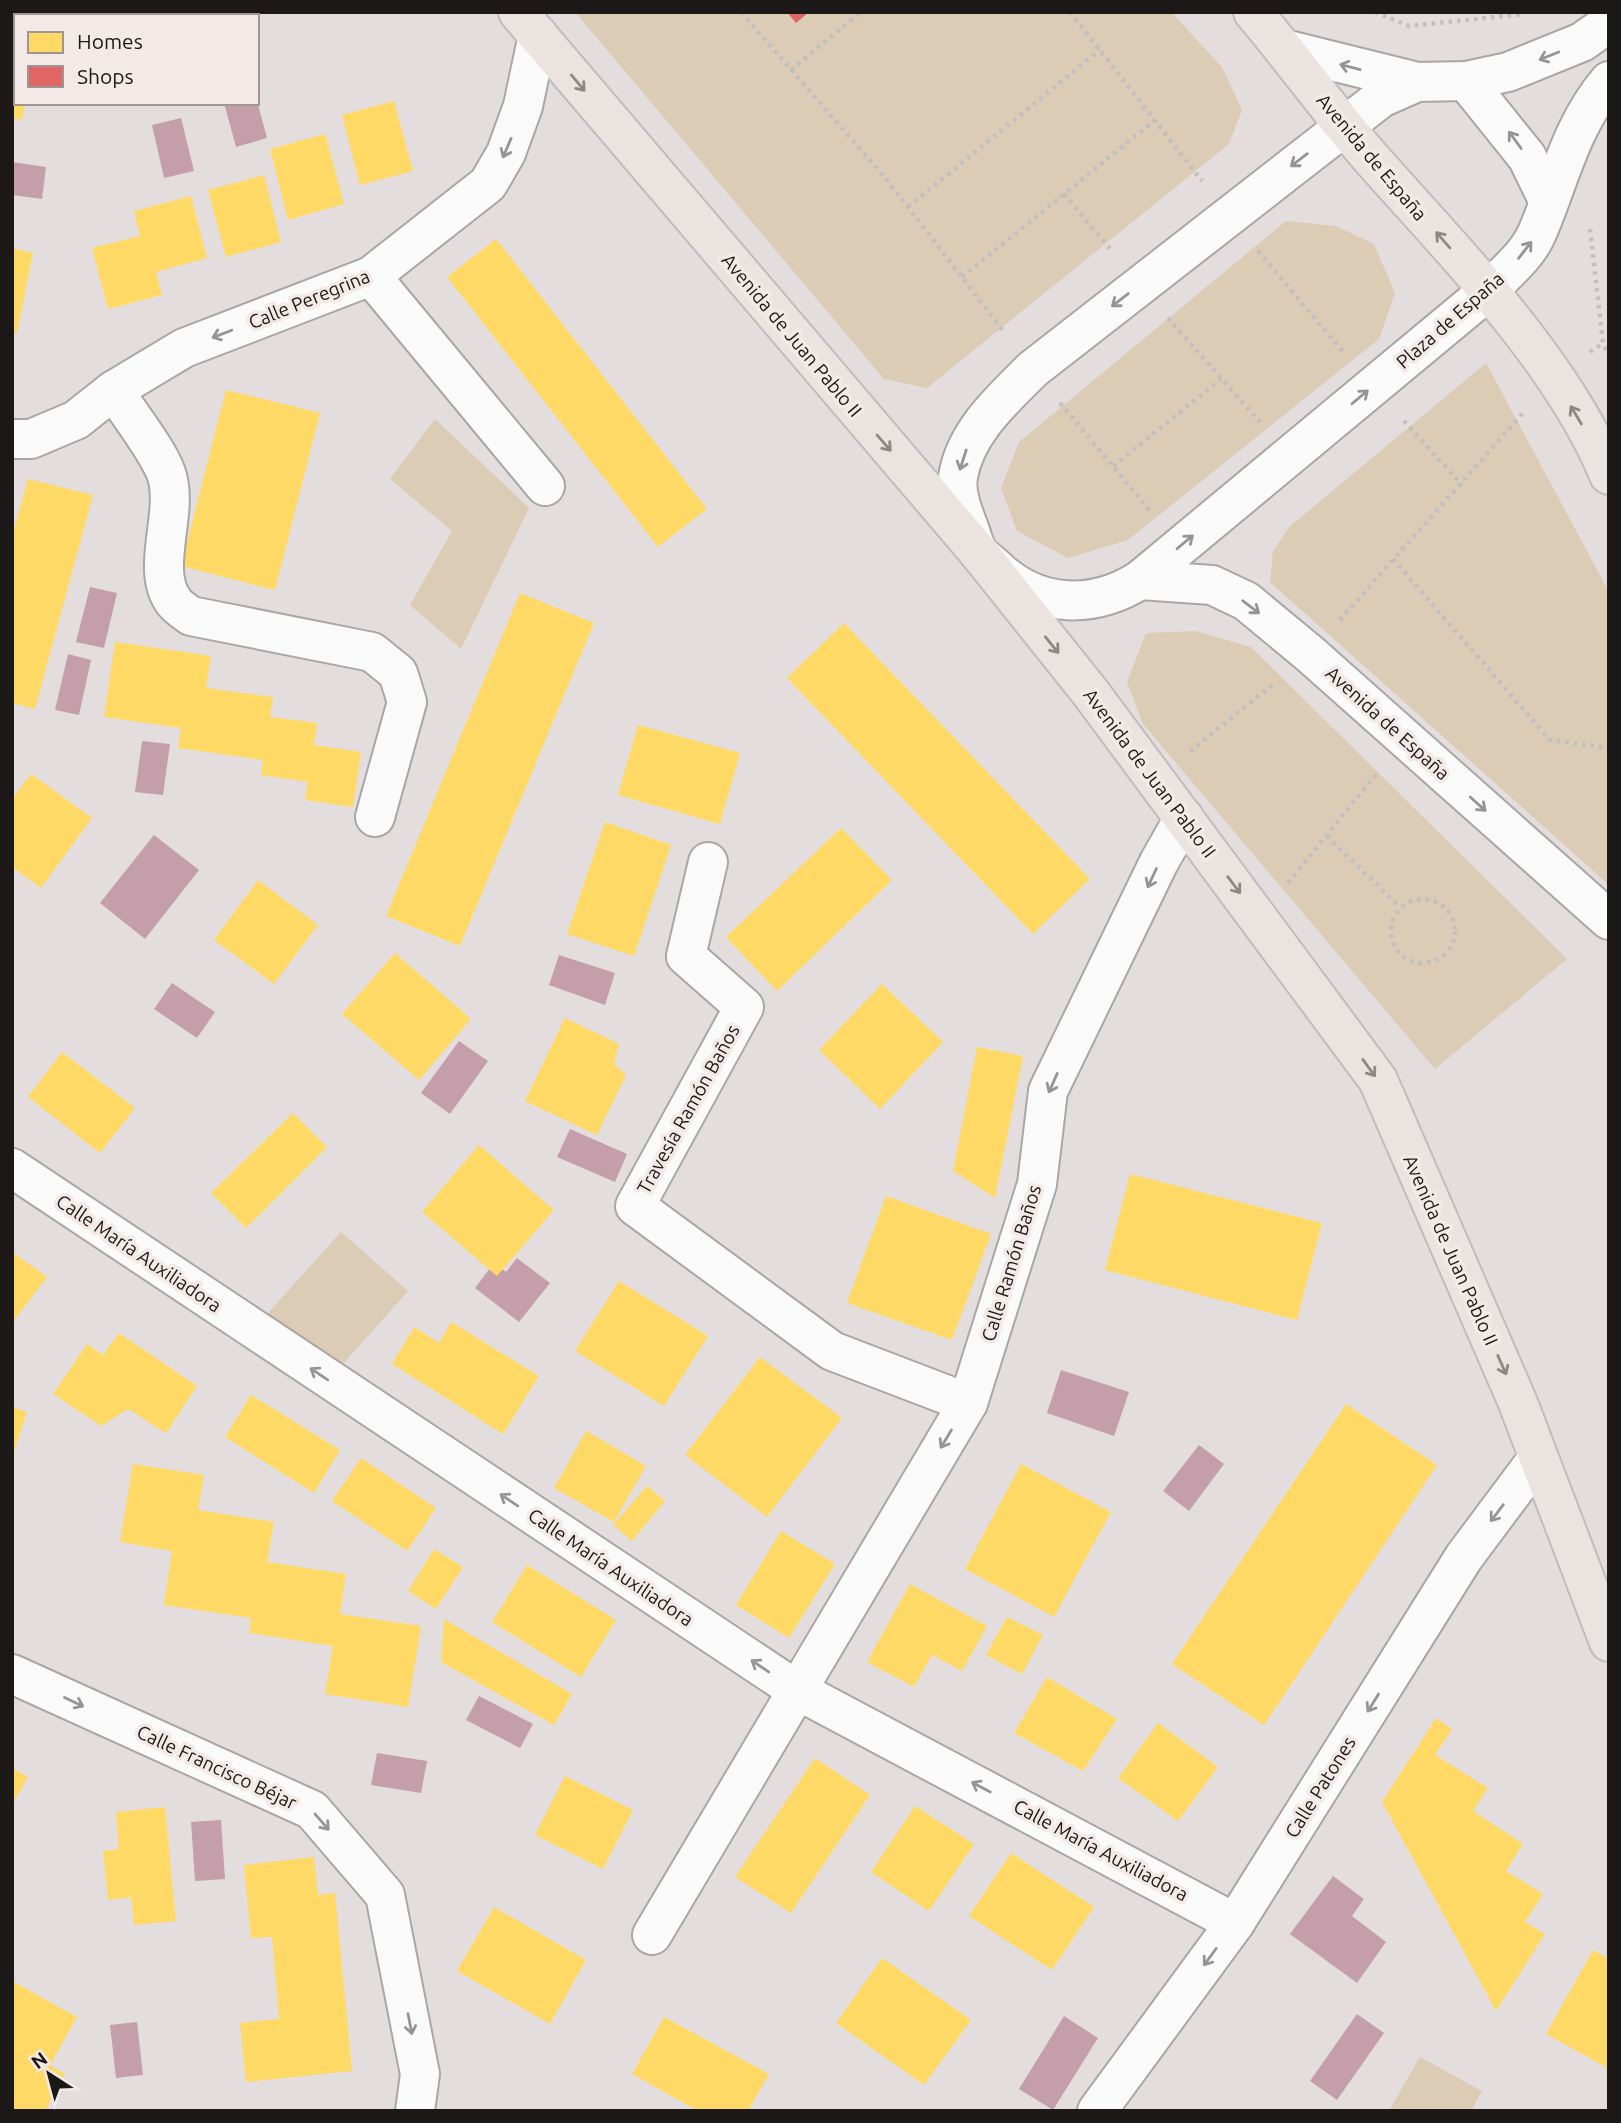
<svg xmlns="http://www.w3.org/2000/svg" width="1621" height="2123" viewBox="0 0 1621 2123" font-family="Ubuntu,sans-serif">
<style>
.green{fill:#dccbb5}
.water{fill:#c49eab}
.homes{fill:#ffd966}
.shops{fill:#e06666}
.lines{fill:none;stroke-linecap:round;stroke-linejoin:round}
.minor-casing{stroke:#aaa6a5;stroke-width:42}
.major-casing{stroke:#bebcbc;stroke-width:42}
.path{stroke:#c2c0bf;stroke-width:4.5;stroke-dasharray:3.5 5;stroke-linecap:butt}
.minor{stroke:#fbfafa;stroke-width:38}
.major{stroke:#eae3df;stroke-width:38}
.oneway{stroke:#969494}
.oneway2{stroke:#8d8885}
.labels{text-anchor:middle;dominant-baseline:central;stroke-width:7;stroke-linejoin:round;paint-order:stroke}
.street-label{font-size:19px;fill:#1b1817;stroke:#f3eae7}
</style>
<rect width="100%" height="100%" fill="#e3dedd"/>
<g class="green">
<polygon points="575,12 1171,12 1222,67 1242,110 1229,144 927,388 884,379"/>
<polygon points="1286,221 1336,226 1374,244 1395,293 1379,339 1128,540 1068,558 1017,531 1001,488 1019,442"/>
<polygon points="1486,363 1609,592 1609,885 1270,582 1273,551 1289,527"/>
<polygon points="435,419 529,508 461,649 410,605 452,531 390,479"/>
<polygon points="1196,631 1251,647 1567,959 1435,1069 1143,724 1127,682 1146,633"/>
<polygon points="341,1232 408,1291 335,1373 268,1313"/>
<polygon points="1420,2057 1482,2091 1471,2111 1389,2111"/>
</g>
<g class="water">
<polygon points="257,101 267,138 236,147 224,103"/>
<polygon points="181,118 194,171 164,178 152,125"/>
<polygon points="12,162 46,167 42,199 12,195"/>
<polygon points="90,587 117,593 104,648 76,642"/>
<polygon points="68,654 91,660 79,715 55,710"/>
<polygon points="142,741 170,744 163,795 135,792"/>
<polygon points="154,835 199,870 145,939 100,903"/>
<polygon points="559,955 615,973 605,1005 549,985"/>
<polygon points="172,983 215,1012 197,1038 154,1009"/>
<polygon points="459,1041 488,1061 450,1114 421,1093"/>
<polygon points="570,1129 627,1154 615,1182 557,1157"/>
<polygon points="517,1258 550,1283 519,1322 475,1288 494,1263 506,1272"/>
<polygon points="1061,1370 1129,1392 1114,1436 1047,1413"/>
<polygon points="1199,1445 1224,1464 1189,1511 1163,1491"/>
<polygon points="479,1696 533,1724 520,1748 466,1720"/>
<polygon points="377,1753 427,1761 421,1793 371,1785"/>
<polygon points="221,1820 225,1879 195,1881 191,1822"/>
<polygon points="1333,1876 1364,1899 1352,1916 1386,1942 1357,1983 1290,1934"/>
<polygon points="1357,2014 1384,2033 1337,2100 1310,2081"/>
<polygon points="1064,2016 1098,2038 1053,2110 1019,2089"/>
<polygon points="137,2022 143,2075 116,2078 110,2025"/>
</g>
<g class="homes">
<polygon points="12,73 16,73 16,103 25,103 22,120 12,118"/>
<polygon points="394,101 413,171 360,185 342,115"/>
<polygon points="325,134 344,204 288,220 270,149"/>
<polygon points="264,175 281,242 226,257 208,190"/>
<polygon points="191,196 207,258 156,272 162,295 108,309 92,248 140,236 134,211"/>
<polygon points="496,239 707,509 658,547 447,277"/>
<polygon points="12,248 33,253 17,333 12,333"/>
<polygon points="226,390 320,413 275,590 181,566"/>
<polygon points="28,479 93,495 35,709 12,703 12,537"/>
<polygon points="520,593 594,623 460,946 386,916"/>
<polygon points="844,623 1090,879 1033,934 787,678"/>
<polygon points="115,642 211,656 206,688 273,697 270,717 317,723 314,745 361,752 353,807 305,800 308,782 261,775 263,760 178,748 181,728 104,717"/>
<polygon points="638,725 740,753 720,824 618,795"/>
<polygon points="31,774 92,818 41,888 12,867 12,799"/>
<polygon points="605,822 671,845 634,956 567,934"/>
<polygon points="841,828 892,880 777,991 726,937"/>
<polygon points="258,880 318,925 274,984 214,940"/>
<polygon points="395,953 471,1019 419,1080 342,1014"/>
<polygon points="882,984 943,1042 880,1109 819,1050"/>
<polygon points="565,1018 619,1044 614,1064 626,1075 597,1135 525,1101"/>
<polygon points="977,1047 1023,1056 995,1198 953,1171"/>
<polygon points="62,1052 135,1108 100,1153 28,1097"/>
<polygon points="293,1113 327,1147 246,1228 211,1193"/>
<polygon points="479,1145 554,1210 497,1276 422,1212"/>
<polygon points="1130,1174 1322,1223 1297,1320 1105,1270"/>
<polygon points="886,1196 991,1234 952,1340 847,1303"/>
<polygon points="12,1252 47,1277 12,1323"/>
<polygon points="619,1281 708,1336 664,1406 575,1351"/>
<polygon points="451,1322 539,1376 503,1434 392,1364 414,1327 439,1343"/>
<polygon points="119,1333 197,1386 166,1433 128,1409 101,1426 53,1394 87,1344 103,1355"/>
<polygon points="760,1357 842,1418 767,1517 685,1455"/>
<polygon points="251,1395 340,1450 314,1493 225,1437"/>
<polygon points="1346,1404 1437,1465 1264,1725 1172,1664"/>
<polygon points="12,1407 27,1412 13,1455 12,1455"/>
<polygon points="586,1431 646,1466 614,1522 554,1488"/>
<polygon points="361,1458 436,1508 407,1551 332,1501"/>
<polygon points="133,1464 204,1475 198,1510 274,1522 267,1562 346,1574 340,1614 421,1626 408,1707 325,1694 333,1646 249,1633 251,1618 164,1605 172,1551 120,1542"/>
<polygon points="1021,1464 1111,1512 1054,1617 965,1569"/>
<polygon points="647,1486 665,1501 632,1541 613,1525"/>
<polygon points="781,1531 835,1564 789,1638 736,1605"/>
<polygon points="434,1549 463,1567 436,1609 408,1591"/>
<polygon points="527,1565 616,1620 581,1677 492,1622"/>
<polygon points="910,1584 987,1626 962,1671 932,1655 914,1687 867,1662"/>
<polygon points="1007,1617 1043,1635 1022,1674 986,1655"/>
<polygon points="444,1619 572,1694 554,1725 441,1662"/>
<polygon points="1047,1677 1117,1719 1083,1771 1014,1733"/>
<polygon points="1436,1718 1452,1729 1435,1755 1488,1788 1473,1811 1523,1844 1506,1871 1543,1894 1525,1922 1545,1934 1496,2011 1382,1802"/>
<polygon points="1158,1723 1218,1767 1178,1821 1118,1778"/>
<polygon points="815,1758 870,1795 791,1913 735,1877"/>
<polygon points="12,1768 28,1777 12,1805"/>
<polygon points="565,1776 633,1810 603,1869 535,1835"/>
<polygon points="915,1806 974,1844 929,1911 871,1872"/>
<polygon points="165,1807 176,1921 134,1925 131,1897 108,1900 103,1851 119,1849 116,1812"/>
<polygon points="1011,1853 1094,1907 1052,1970 969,1916"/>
<polygon points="314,1857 318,1895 335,1893 352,2071 246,2082 240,2023 279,2019 272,1937 251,1938 244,1865"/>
<polygon points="494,1907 586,1960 550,2024 457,1971"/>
<polygon points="1593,1950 1609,1959 1609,2069 1546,2034"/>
<polygon points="882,1958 971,2020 924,2085 836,2023"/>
<polygon points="12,1981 77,2017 50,2065 65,2074 45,2111 12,2111"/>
<polygon points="664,2017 769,2074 748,2111 698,2111 632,2074"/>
</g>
<polygon class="shops" points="787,12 809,12 796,23"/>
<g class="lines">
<g class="minor-casing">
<g id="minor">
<path d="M1609 23 1582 42 1508 72 1466 81 1417 82 1381 98 1033 369C1003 399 965 432 958 477 955 493 963 513 969 528 972 536 974 546 979 553 984 559 993 565 999 571 1040 608 1094 609 1140 580L1488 291C1504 274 1528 255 1537 233 1560 180 1570 127 1609 81"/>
<polyline points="1284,49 1417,82"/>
<polyline points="1466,81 1527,157 1548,200"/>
<polyline points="371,276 545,486"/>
<path d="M114 390C129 415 156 447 166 473 180 512 149 569 174 602 178 607 185 612 191 616L372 652 398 673 407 702 375 817"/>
<polyline points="12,439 31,439 76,420 114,390 184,348 371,276 488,184 506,153 523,106 538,35"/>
<polyline points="1140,580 1212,585 1246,601 1310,654 1609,920"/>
<polyline points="708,862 686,956 744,1007 635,1206 832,1351 968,1403"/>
<polyline points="12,1168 795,1689 1235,1923"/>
<polyline points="12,1674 312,1810 385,1895 420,2074 415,2111"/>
<polyline points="652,1935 968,1403 1037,1184 1048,1091 1159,862 1184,818"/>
<polyline points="1097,2111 1235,1923 1464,1557 1538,1458"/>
</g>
</g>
<g class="major-casing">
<g id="major">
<polyline points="518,12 979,553 1090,692 1378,1080 1518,1403 1609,1642"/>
<path d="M1253 12C1293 59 1329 110 1370 157 1452 250 1562 360 1609 475"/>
</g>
</g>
<g class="path">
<polyline points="741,12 887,180 1005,333"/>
<polyline points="1070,12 1202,181"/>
<polyline points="1375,12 1409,26 1524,14"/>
<polyline points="791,70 861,12"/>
<polyline points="1064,194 1113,252"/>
<polyline points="908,207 1100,50"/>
<polyline points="1590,229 1603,343 1609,356"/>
<polyline points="1258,251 1345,354"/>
<polyline points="962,277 1155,120"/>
<polyline points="1168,318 1260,422"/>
<polyline points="1590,352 1603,343"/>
<polyline points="1060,403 1151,512"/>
<polyline points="1404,421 1462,485"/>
<polyline points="1113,466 1221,379"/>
<polyline points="1393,559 1550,740 1609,748"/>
<polyline points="1340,620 1524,412"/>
<polyline points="1190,751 1276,682"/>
<polyline points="1327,836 1400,907"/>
<polyline points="1288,883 1377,773"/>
<circle cx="1423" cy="931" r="32"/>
</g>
<use href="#minor" class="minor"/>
<use href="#major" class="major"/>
</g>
<defs><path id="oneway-shaft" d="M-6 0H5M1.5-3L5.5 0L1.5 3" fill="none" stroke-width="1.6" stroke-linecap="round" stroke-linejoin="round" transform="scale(1.75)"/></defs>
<g class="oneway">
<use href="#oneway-shaft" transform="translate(1549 56) rotate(158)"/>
<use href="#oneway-shaft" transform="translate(1350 67) rotate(-165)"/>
<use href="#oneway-shaft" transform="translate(1515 140) rotate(-126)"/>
<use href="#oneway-shaft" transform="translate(507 148) rotate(113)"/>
<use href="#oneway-shaft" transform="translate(1299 160) rotate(143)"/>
<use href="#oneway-shaft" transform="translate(1525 250) rotate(-52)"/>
<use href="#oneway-shaft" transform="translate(1120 300) rotate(142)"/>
<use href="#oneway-shaft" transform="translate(222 334) rotate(159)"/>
<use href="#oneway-shaft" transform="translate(1360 397) rotate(-40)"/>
<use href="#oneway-shaft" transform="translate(963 460) rotate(108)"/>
<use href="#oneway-shaft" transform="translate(1185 542) rotate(-40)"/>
<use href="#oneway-shaft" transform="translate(1251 607) rotate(37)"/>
<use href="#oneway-shaft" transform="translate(1478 804) rotate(42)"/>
<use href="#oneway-shaft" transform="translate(1152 878) rotate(115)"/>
<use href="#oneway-shaft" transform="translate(1053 1083) rotate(114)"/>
<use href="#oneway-shaft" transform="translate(319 1374) rotate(-146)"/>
<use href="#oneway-shaft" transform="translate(946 1439) rotate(121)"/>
<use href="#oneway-shaft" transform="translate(509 1500) rotate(-146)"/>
<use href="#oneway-shaft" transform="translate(1497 1513) rotate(127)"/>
<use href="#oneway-shaft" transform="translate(760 1666) rotate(-146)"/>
<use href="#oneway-shaft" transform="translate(74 1702) rotate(25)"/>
<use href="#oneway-shaft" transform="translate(1373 1703) rotate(122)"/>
<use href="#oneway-shaft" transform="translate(981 1787) rotate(-152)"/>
<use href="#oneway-shaft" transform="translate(322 1822) rotate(49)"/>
<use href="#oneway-shaft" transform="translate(1210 1957) rotate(126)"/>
<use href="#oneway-shaft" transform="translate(410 2024) rotate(79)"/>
</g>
<g class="oneway2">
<use href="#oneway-shaft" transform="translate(578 83) rotate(50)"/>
<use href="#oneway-shaft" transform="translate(1443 240) rotate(-131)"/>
<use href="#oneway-shaft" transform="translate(1576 415) rotate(-121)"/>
<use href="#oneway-shaft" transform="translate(884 443) rotate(49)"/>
<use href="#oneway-shaft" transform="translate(1052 645) rotate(51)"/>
<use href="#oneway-shaft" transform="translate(1234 885) rotate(53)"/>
<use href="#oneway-shaft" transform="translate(1369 1068) rotate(54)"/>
<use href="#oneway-shaft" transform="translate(1502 1365) rotate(66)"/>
</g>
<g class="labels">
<g class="street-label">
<text transform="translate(1372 157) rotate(50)">Avenida de España</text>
<text transform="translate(309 299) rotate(-22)">Calle Peregrina</text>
<text transform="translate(1450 320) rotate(-41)">Plaza de España</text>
<text transform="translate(792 335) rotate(50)">Avenida de Juan Pablo II</text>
<text transform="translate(1388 723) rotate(42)">Avenida de España</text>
<text transform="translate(1150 773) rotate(53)">Avenida de Juan Pablo II</text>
<text transform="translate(688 1109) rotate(-61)">Travesía Ramón Baños</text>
<text transform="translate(1451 1250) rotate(66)">Avenida de Juan Pablo II</text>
<text transform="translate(139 1253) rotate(34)">Calle María Auxiliadora</text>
<text transform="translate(1011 1263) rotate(-73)">Calle Ramón Baños</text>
<text transform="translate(611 1567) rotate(34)">Calle María Auxiliadora</text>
<text transform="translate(217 1767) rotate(25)">Calle Francisco Béjar</text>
<text transform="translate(1320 1787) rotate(-58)">Calle Patones</text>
<text transform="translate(1101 1850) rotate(28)">Calle María Auxiliadora</text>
</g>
</g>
<rect width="1621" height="2123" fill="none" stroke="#1b1817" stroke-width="28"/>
<rect x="14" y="14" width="245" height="91" fill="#f3eae7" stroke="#9d9694" stroke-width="2"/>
<rect x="28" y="32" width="35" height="21" fill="#ffd966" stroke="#9d9694" stroke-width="2"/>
<text x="77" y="49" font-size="21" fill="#1b1817">Homes</text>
<rect x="28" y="66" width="35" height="21" fill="#e06666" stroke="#9d9694" stroke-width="2"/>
<text x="77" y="84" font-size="21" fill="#1b1817">Shops</text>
<g transform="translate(49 2074) rotate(324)" stroke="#f3eae7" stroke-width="5" paint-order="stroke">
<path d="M0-5L12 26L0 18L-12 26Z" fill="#1b1817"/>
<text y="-10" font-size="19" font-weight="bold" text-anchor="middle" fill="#1b1817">N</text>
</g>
</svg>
